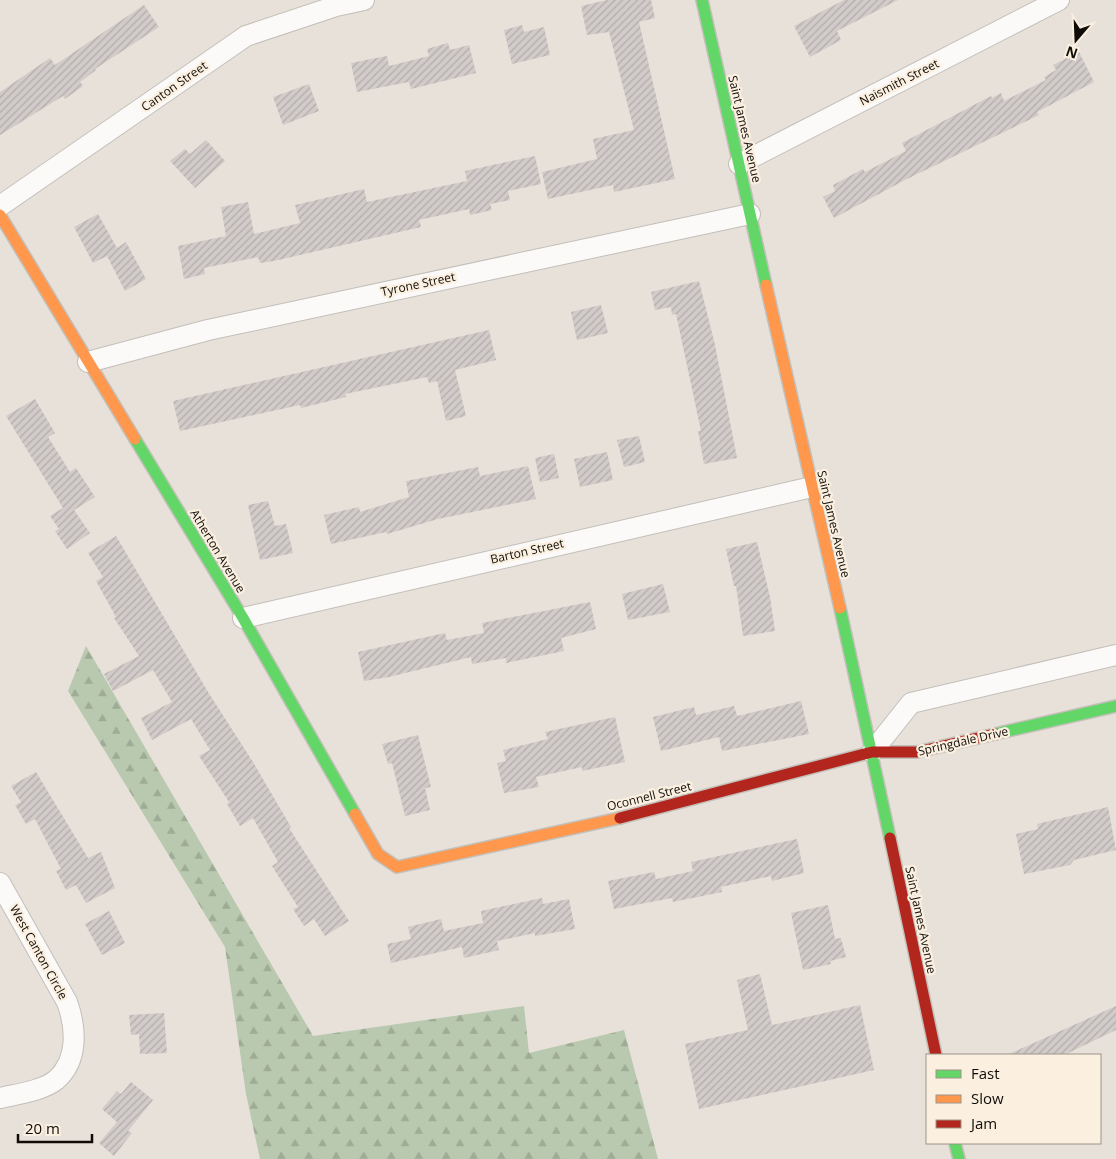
<svg xmlns="http://www.w3.org/2000/svg" width="1116" height="1159" viewBox="0 0 1116 1159" font-family="'Open Sans',sans-serif">
<style>
.forest{fill:url(#forest-firs)}
.building{fill:url(#building-hatch)}
.lines{fill:none;stroke-linecap:round;stroke-linejoin:round}
.street-casing{stroke:#c3bfb9;stroke-width:22}
.fast-casing{stroke:#c3bfb9;stroke-width:14}
.slow-casing{stroke:#c3bfb9;stroke-width:14}
.jam-casing{stroke:#c3bfb9;stroke-width:14}
.street{stroke:#fbfaf9;stroke-width:20}
.fast{stroke:#63d668;stroke-width:11}
.slow{stroke:#ff974d;stroke-width:11}
.jam{stroke:#b3261e;stroke-width:11}
.labels{text-anchor:middle;dominant-baseline:central;stroke-width:4.5;stroke-linejoin:round;paint-order:stroke}
.street-label{font-size:12px;fill:#0f0b07;stroke:#fbf0e0}
</style>
<defs>
<pattern id="forest-firs" width="22" height="20" patternUnits="userSpaceOnUse" patternTransform="scale(1.25)"><rect width="22" height="20" fill="#b9c9af"/><path d="M5 1l3.5 6h-7zM16 11l3.5 6h-7z" fill="#9eab95"/></pattern>
<pattern id="building-hatch" width="6" height="6" patternUnits="userSpaceOnUse" patternTransform="scale(1.25)"><rect width="6" height="6" fill="#d1cbc9"/><path d="M-1 1l2-2M0 6l6-6M5 7l2-2" fill="none" stroke="#b2adab"/></pattern>
</defs>
<rect width="100%" height="100%" fill="#e7e1d9"/>
<polygon class="forest" points="86,646 313,1036 524,1006 529,1053 624,1030 658,1159 260,1159 246,1094 225,947 68,691"/>
<g class="building">
<polygon points="607,0 651,0 655,18 639,22 675,179 614,192 613,185 548,199 542,172 597,159 593,139 634,130 609,32 587,35 581,6"/>
<polygon points="844,0 898,0 837,31 841,40 810,57 794,26"/>
<polygon points="144,5 159,27 95,69 96,70 80,82 83,86 65,99 63,96 0,135 0,92 50,58 55,65"/>
<polygon points="522,25 524,32 544,27 550,55 512,64 504,30"/>
<polygon points="448,43 450,50 469,45 476,73 411,89 409,82 357,92 351,63 387,56 389,66 429,56 427,49"/>
<polygon points="1079,52 1094,82 1037,112 1039,115 905,180 834,218 823,197 835,191 833,185 863,169 865,172 906,151 902,143 991,96 992,98 1001,93 1004,101 1046,80 1044,77 1056,70 1053,65"/>
<polygon points="309,84 319,111 283,125 273,97"/>
<polygon points="206,140 225,161 195,188 170,161 185,149 190,154"/>
<polygon points="535,156 541,184 508,191 510,200 490,204 492,210 470,215 469,209 419,220 421,227 274,261 260,263 258,257 204,268 205,274 184,279 178,246 226,236 221,207 248,202 254,234 300,223 295,205 364,189 367,202 467,181 465,171"/>
<polygon points="98,214 117,248 126,242 146,279 125,291 107,256 93,263 74,227"/>
<polygon points="699,281 715,345 737,458 704,464 698,431 701,431 676,314 672,315 671,307 655,310 651,292"/>
<polygon points="601,305 608,333 577,340 571,312"/>
<polygon points="489,330 496,360 455,370 466,416 446,421 437,381 429,383 427,377 345,394 346,397 301,408 300,405 180,431 173,401"/>
<polygon points="35,399 55,433 48,437 70,472 76,468 95,497 74,510 90,533 67,549 55,531 59,529 50,516 63,508 6,416"/>
<polygon points="639,436 645,462 624,467 617,440"/>
<polygon points="607,452 613,480 580,487 574,459"/>
<polygon points="554,454 559,478 540,482 535,458"/>
<polygon points="528,466 536,499 438,519 387,534 386,532 331,544 324,515 359,507 360,512 409,497 406,481 478,467 480,476"/>
<polygon points="268,501 275,526 286,524 293,553 260,560 248,505"/>
<polygon points="116,536 208,692 253,762 291,827 289,828 349,921 325,936 314,919 304,926 293,909 298,907 272,866 278,862 253,818 240,826 227,804 229,802 199,756 210,750 191,719 152,740 141,718 172,702 153,670 113,691 104,674 139,656 114,618 116,617 96,581 103,577 88,553"/>
<polygon points="757,542 770,597 775,631 743,636 736,586 734,586 726,549"/>
<polygon points="663,584 670,612 628,620 622,594"/>
<polygon points="590,602 596,629 561,638 564,651 506,663 506,658 472,664 471,657 389,677 364,681 358,652 445,633 447,640 484,633 482,623"/>
<polygon points="801,701 809,734 722,751 719,737 661,751 653,717 694,707 696,715 734,706 737,716"/>
<polygon points="615,717 625,762 582,771 582,767 536,777 539,787 504,793 497,763 506,761 503,750 548,739 545,732"/>
<polygon points="418,735 431,787 425,788 430,810 405,816 392,763 388,764 382,744"/>
<polygon points="36,772 88,858 101,852 115,888 86,903 76,885 66,890 56,871 61,869 35,819 26,824 15,805 21,802 11,786"/>
<polygon points="1108,807 1116,850 1074,860 1070,865 1024,874 1016,834 1038,829 1037,824"/>
<polygon points="797,839 804,873 772,881 771,876 721,887 722,892 673,902 672,898 614,909 608,881 654,872 656,879 693,871 691,862"/>
<polygon points="542,898 543,904 569,899 575,929 535,936 535,933 497,941 499,950 464,958 462,947 391,963 387,944 411,939 408,927 441,919 444,931 483,923 481,911"/>
<polygon points="828,905 835,939 841,938 846,957 830,961 831,964 803,970 791,913"/>
<polygon points="109,911 125,943 102,955 85,924"/>
<polygon points="760,974 772,1025 860,1005 874,1070 699,1109 685,1044 748,1030 737,980"/>
<polygon points="1116,1006 1116,1030 1064,1055 1007,1055"/>
<polygon points="164,1013 167,1053 140,1054 139,1034 131,1035 129,1015"/>
<polygon points="131,1082 153,1100 128,1131 132,1133 114,1156 99,1143 117,1122 102,1109 117,1091 121,1094"/>
</g>
<g class="lines">
<g class="street-casing">
<g id="street">
<polyline points="739,164 1059,0"/>
<polyline points="0,206 246,36 336,6 364,0"/>
<polyline points="88,362 208,330 750,214"/>
<polyline points="243,618 812,487"/>
<polyline points="872,752 911,703 1116,655"/>
<path d="M0 883 67 1002C76 1027 79 1060 56 1080 42 1091 17 1094 0 1098"/>
</g>
</g>
<g class="fast-casing">
<g id="fast">
<polyline points="702,0 766,285"/>
<polyline points="135,439 243,618 355,814"/>
<polyline points="840,608 890,838"/>
<polyline points="995,734 1116,706"/>
<polyline points="955,1143 959,1159"/>
</g>
</g>
<g class="slow-casing">
<g id="slow">
<polyline points="0,215 135,439"/>
<polyline points="766,285 840,608"/>
<polyline points="355,814 378,854 397,867 620,818"/>
</g>
</g>
<g class="jam-casing">
<g id="jam">
<polyline points="620,818 872,752 917,752 995,734"/>
<polyline points="890,838 936,1055"/>
</g>
</g>
<use href="#street" class="street"/>
<use href="#fast" class="fast"/>
<use href="#slow" class="slow"/>
<use href="#jam" class="jam"/>
</g>
<g class="labels">
<g class="street-label">
<text transform="translate(899 82) rotate(-27)">Naismith Street</text>
<text transform="translate(174 86) rotate(-35)">Canton Street</text>
<text transform="translate(745 129) rotate(77)">Saint James Avenue</text>
<text transform="translate(418 284) rotate(-12)">Tyrone Street</text>
<text transform="translate(834 524) rotate(77)">Saint James Avenue</text>
<text transform="translate(218 551) rotate(59)">Atherton Avenue</text>
<text transform="translate(527 551) rotate(-13)">Barton Street</text>
<text transform="translate(963 741) rotate(-13)">Springdale Drive</text>
<text transform="translate(649 796) rotate(-14)">Oconnell Street</text>
<text transform="translate(921 920) rotate(78)">Saint James Avenue</text>
<text transform="translate(39 952) rotate(61)">West Canton Circle</text>
</g>
</g>
<rect x="926" y="1054" width="175" height="90" fill="#fbf0e0" stroke="#9d9489"/>
<rect x="936" y="1070" width="25" height="8" fill="#63d668" stroke="#9d9489"/>
<text x="971" y="1079" font-size="15" fill="#0f0b07">Fast</text>
<rect x="936" y="1095" width="25" height="8" fill="#ff974d" stroke="#9d9489"/>
<text x="971" y="1104" font-size="15" fill="#0f0b07">Slow</text>
<rect x="936" y="1120" width="25" height="8" fill="#b3261e" stroke="#9d9489"/>
<text x="971" y="1129" font-size="15" fill="#0f0b07">Jam</text>
<g transform="translate(1076 40) rotate(199)" stroke="#fbf0e0" stroke-width="4" paint-order="stroke">
<path d="M0-4L9 19L0 12L-9 19Z" fill="#0f0b07"/>
<text y="-8" font-size="14" font-weight="bold" text-anchor="middle" fill="#0f0b07">N</text>
</g>
<path d="M18 1134v8h74v-8" fill="none" stroke="#0f0b07" stroke-width="2.5"/>
<text x="25" y="1134" font-size="15" fill="#0f0b07" stroke="#fbf0e0" stroke-width="4" paint-order="stroke">20 m</text>
</svg>
